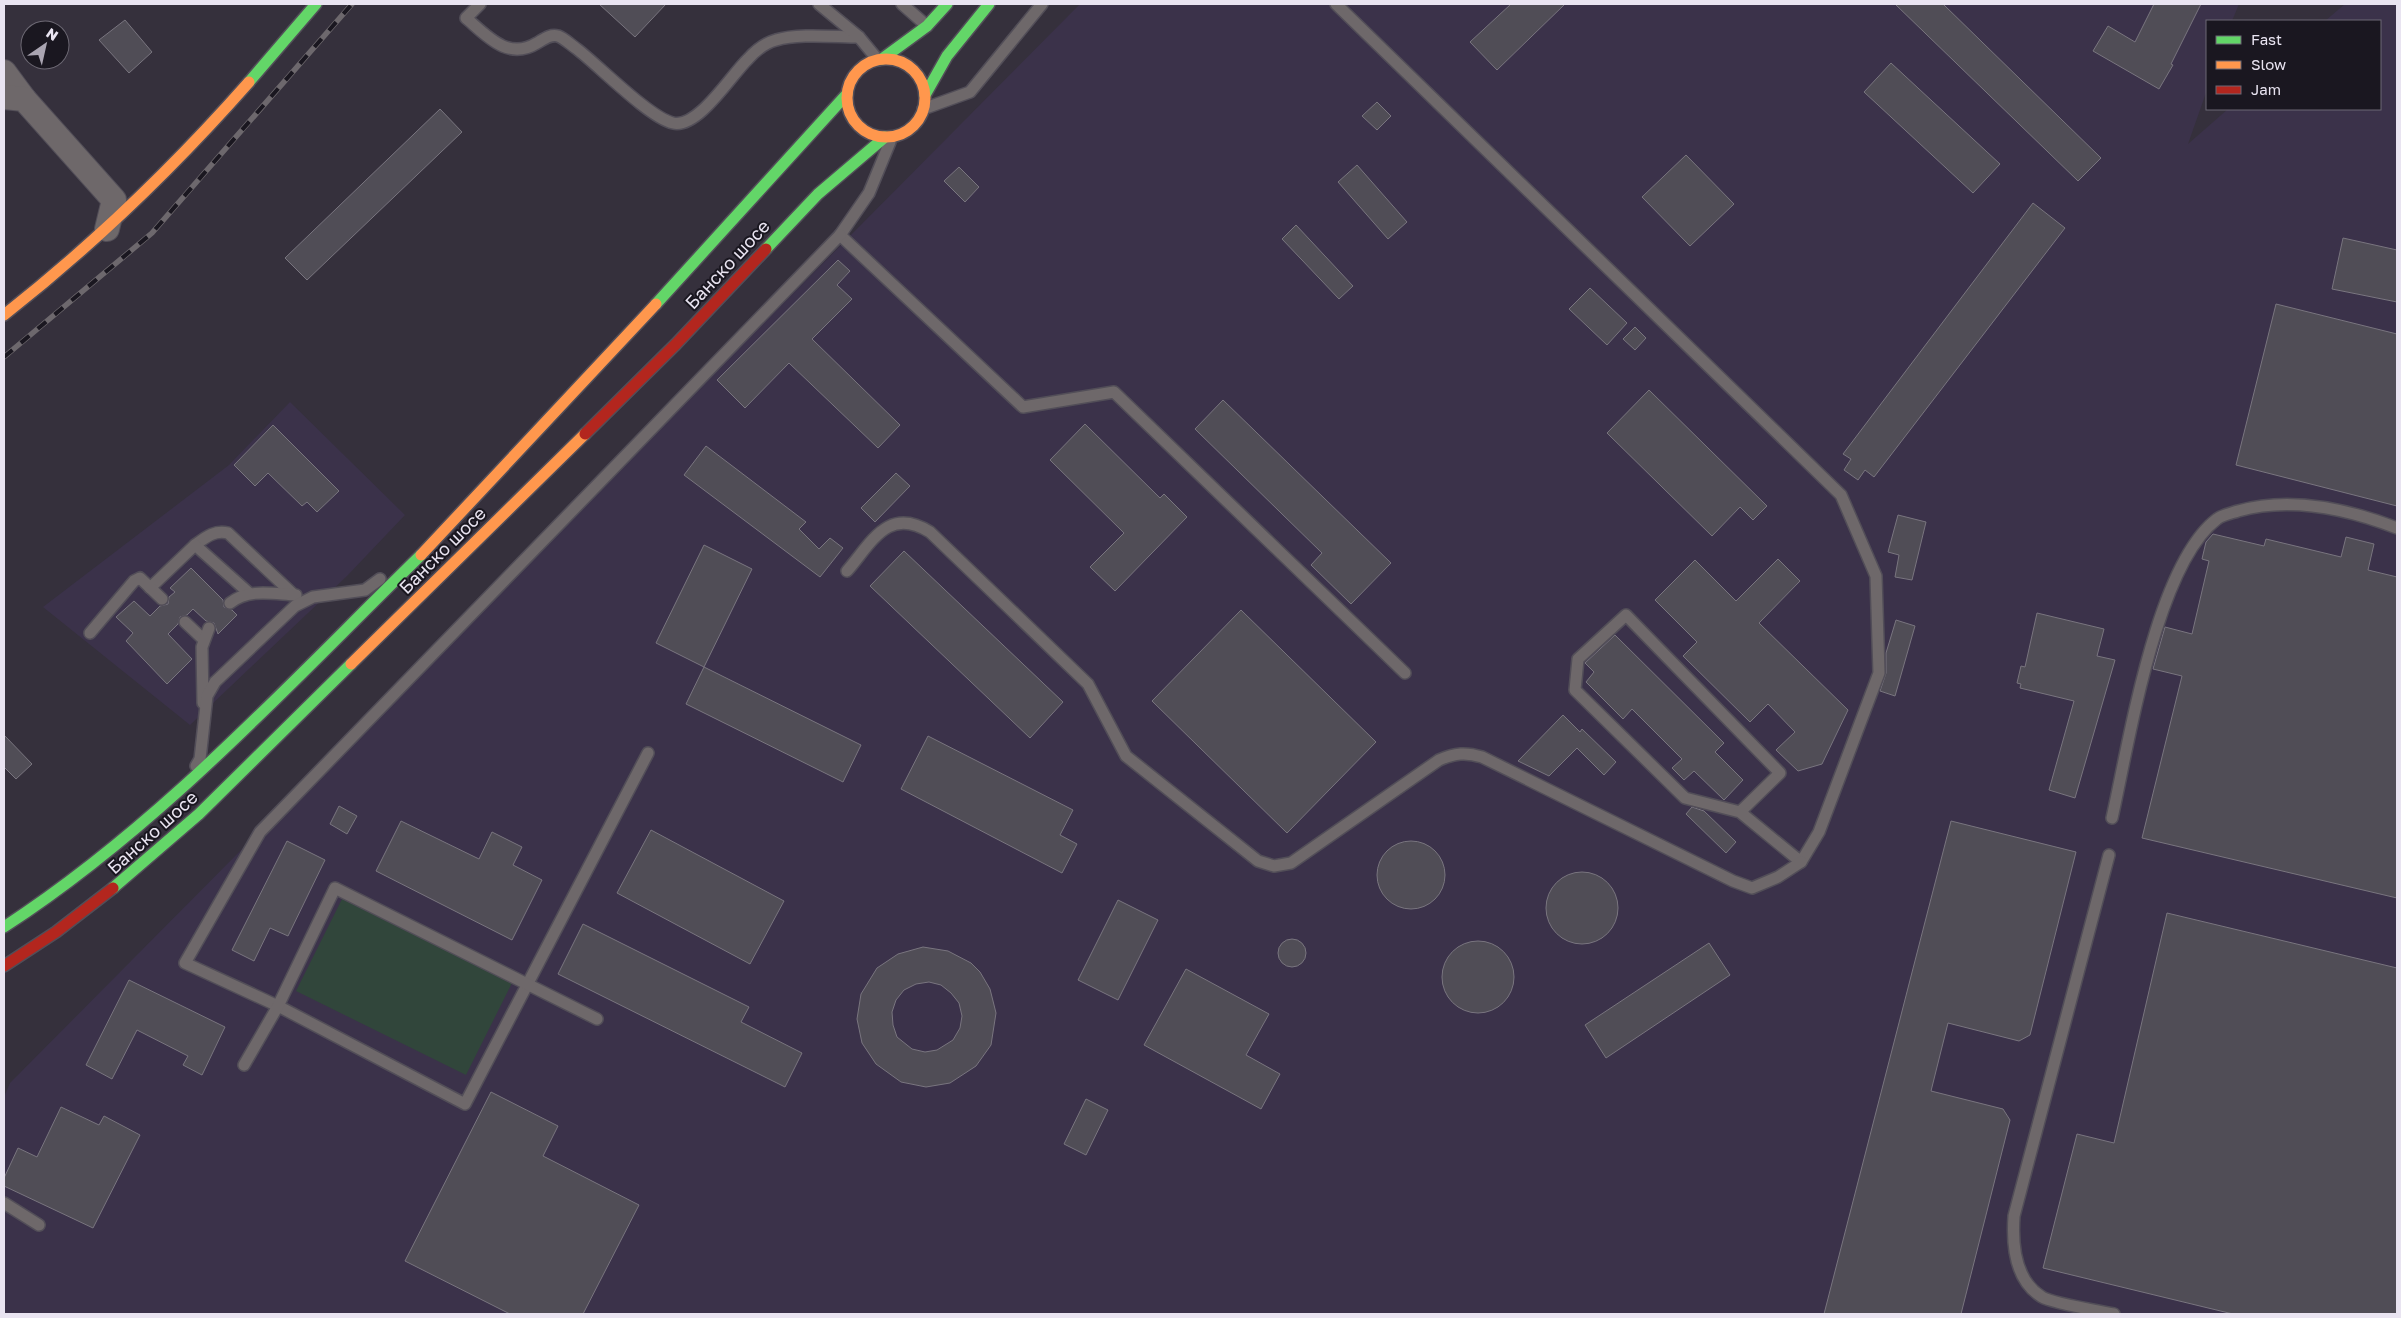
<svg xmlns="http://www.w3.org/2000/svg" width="2401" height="1318" viewBox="0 0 2401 1318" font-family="'Golos Text',sans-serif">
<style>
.built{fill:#3b324a}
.green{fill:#31463b}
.building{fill:#504d56;stroke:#79757f;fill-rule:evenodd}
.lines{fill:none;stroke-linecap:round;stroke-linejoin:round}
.lane-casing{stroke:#524e58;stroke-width:14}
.street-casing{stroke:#524e58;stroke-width:26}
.fast-casing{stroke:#524e58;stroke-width:14}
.slow-casing{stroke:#524e58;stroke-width:14}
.jam-casing{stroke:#524e58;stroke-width:14}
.lane{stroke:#6e686a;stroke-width:11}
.street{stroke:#6e686a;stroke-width:24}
.fast{stroke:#63d668;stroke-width:11}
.slow{stroke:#ff974d;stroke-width:11}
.jam{stroke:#b3261e;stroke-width:11}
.rail-casing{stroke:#6d686d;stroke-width:5.5}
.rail{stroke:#1a1720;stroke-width:4;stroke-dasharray:11;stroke-linecap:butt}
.labels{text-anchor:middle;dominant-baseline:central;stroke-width:4;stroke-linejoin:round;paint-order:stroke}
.street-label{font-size:18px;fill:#e9e4f1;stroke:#1a1720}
</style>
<rect width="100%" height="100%" fill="#35303c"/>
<g class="built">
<polygon points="1080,4 2239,4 2232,21 2207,21 2207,90 2188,144 2228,109 2380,109 2380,21 2325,21 2345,4 2397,4 2397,1314 4,1314 4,1097 10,1083"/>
<polygon points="290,402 405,515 347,576 190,725 43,607 229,465"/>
</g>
<polygon class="green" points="342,899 512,983 466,1075 296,991"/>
<g class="building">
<polygon points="599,4 666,4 635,37"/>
<polygon points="1511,4 1565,4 1497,70 1470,42"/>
<polygon points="1895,4 1943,4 2101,158 2078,181"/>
<polygon points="2154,4 2201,4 2171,64 2173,65 2159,89 2093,51 2108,26 2135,42"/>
<polygon points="125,20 152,52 129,73 99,40"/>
<polygon points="1891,63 2000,164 1973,193 1864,92"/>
<polygon points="1377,102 1391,116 1377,130 1362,116"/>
<polygon points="440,109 462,132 307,280 285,258"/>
<polygon points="1686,155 1734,204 1690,246 1642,197"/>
<polygon points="1357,165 1407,222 1388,239 1338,182"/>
<polygon points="959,167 979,187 965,202 944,181"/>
<polygon points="2033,203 2065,228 1874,477 1865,470 1858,480 1844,470 1851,459 1843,454"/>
<polygon points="1296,225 1353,286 1339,299 1282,239"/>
<polygon points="2343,238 2397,250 2397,302 2332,289"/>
<polygon points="838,260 850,271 837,285 852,299 812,339 900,425 878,448 789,363 745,408 717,380"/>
<polygon points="1590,288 1627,323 1607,345 1569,309"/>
<polygon points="2276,304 2397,334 2397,506 2236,465"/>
<polygon points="1635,327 1646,338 1635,350 1623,339"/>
<polygon points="1649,390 1767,506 1753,520 1740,507 1712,536 1607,433"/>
<polygon points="1223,400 1391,563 1351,604 1311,565 1322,553 1195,429"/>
<polygon points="1085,424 1160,498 1164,494 1187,517 1115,591 1090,567 1124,533 1050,460"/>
<polygon points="273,425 339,491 317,512 307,502 302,506 268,473 255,486 234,465"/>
<polygon points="706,446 806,522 799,529 819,549 830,538 843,548 820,577 684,475"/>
<polygon points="896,473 910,486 875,522 861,508"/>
<polygon points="1898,515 1926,522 1912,580 1895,577 1899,555 1888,552"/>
<polygon points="2213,534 2264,546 2266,539 2341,557 2346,537 2374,544 2368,570 2397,577 2397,898 2142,838 2182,676 2153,669 2165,627 2192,634 2209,561 2202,559 2206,542"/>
<polygon points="704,545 752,569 704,667 656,643"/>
<polygon points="904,551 1063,702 1030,738 870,586"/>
<polygon points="1778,559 1800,581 1759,623 1848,710 1822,764 1798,771 1776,750 1795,732 1768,704 1750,722 1683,656 1697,642 1655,600 1695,560 1736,601"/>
<polygon points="191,568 223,600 224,607 232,610 237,615 218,634 214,623 206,621 193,609 187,615 180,617 178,624 168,634 192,659 167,684 126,641 133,633 116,617 134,601 150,616 160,606 168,604 169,597 175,592 170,588"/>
<polygon points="1241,610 1376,742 1287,833 1152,701"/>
<polygon points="2037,613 2104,629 2097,656 2115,660 2075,798 2049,790 2074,701 2020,688 2021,684 2017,683 2021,666 2025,667"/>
<polygon points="1896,620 1915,626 1895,696 1880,691 1886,673 1886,653"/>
<polygon points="1615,635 1724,743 1715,752 1743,780 1724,800 1694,771 1684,780 1672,768 1682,759 1632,709 1623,719 1586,682 1594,672 1585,663"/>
<polygon points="704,667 861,745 843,782 686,704"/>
<polygon points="1563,715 1580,732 1582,729 1616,762 1604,775 1577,748 1549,776 1518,761"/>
<polygon points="4,735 32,764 16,779 4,767"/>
<polygon points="928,736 1073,810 1060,835 1077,844 1062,873 901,789"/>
<polygon points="339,806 357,816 347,834 330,824"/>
<polygon points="1692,807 1704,811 1736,842 1726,853 1686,814"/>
<polygon points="401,821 479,859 492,832 522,847 513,865 542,880 512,940 376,871"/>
<polygon points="1951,821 2076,852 2030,1035 2019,1041 1948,1023 1931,1091 2003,1109 2010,1120 1961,1314 1824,1314"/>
<polygon points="651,830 784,901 750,964 617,893"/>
<circle cx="1411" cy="875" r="34"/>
<polygon points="287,841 325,860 288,936 270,928 254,961 232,950"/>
<circle cx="1582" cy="908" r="36"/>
<polygon points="1118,900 1158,920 1118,1000 1078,980"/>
<polygon points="2167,913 2397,968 2397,1314 2233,1314 2043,1268 2077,1134 2114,1143"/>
<polygon points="583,924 749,1007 741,1022 802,1053 785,1087 558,974"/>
<circle cx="1292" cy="953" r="14"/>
<circle cx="1478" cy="977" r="36"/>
<polygon points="1709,943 1730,975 1606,1058 1585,1025"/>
<path d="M923 947 948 951 971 963 980 972 990 989 996 1013 991 1045 976 1066 950 1083 926 1087 901 1082 876 1064 862 1043 857 1019 861 994 877 968 898 954ZM929 982 941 985 951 993 959 1003 962 1016 960 1028 953 1040 937 1050 925 1052 912 1049 897 1037 893 1025 892 1012 896 1000 904 990 916 984Z"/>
<polygon points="1186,969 1269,1014 1246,1055 1280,1074 1261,1109 1144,1045"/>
<polygon points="129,980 225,1027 202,1075 183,1065 188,1056 137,1030 112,1079 86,1065"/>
<polygon points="491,1092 558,1126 543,1156 639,1205 583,1314 510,1314 405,1261"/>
<polygon points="1086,1099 1108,1110 1086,1155 1064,1144"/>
<polygon points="61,1107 99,1125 104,1116 140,1135 93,1228 4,1186 4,1178 18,1148 37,1157"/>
</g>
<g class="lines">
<g class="lane-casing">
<g id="lane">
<path d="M480 4 466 18C487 36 508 61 537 43 544 39 550 34 558 36 564 38 571 45 577 49 599 66 650 118 673 123 698 129 731 75 748 59 755 51 765 43 776 40 798 33 835 37 859 37"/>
<polyline points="819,4 859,37 878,60"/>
<polyline points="902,4 927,26"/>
<polyline points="1336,4 1841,495 1876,576 1879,673 1819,832 1801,862 1740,812 1685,798 1575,690 1578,659 1626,615 1780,773 1740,812"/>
<polyline points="923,109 970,92 1042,4"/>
<polyline points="890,142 869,193 840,235 1023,407 1114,392 1405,673"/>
<path d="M195 545C206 537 214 530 228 533L294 595"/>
<path d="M847 571C872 542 888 506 930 532L1088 684 1126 756 1258 861 1274 866 1291 863 1439 760C1455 753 1466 752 1482 757L1733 881 1752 888 1778 877 1801 862"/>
<polyline points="150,588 195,545 249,593"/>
<path d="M230 603C249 588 273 594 296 595"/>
<polyline points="185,622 203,639"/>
<polyline points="90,633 134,581 140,578 162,599"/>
<polyline points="203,703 202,647 209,628"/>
<polyline points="648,753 465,1104 278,1006 185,963 260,832 840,235"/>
<polyline points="196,766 200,759 207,696 215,682 295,606 313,597 365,590 380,579"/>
<path d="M2112 818C2129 743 2156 565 2217 519 2222 515 2232 513 2238 511 2290 496 2348 509 2397 528"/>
<path d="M2109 855 2014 1216C2012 1244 2014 1280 2042 1297 2051 1303 2100 1311 2114 1314"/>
<polyline points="244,1065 278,1006 335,888 597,1019"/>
<polyline points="4,1203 39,1225"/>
</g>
</g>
<g class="street-casing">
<g id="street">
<polyline points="4,72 24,99"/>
<polyline points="4,97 24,99 114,200 107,229"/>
</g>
</g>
<g class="fast-casing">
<g id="fast">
<polyline points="882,59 927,26 947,4"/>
<polyline points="249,82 316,4"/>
<polyline points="925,95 947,56 989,4"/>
<polyline points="766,249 818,194 885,137"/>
<polyline points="656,304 847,94"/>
<polyline points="113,888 199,814 351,664"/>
<path d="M4 927C161 825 288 685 421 555"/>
</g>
</g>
<g class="slow-casing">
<g id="slow">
<circle cx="886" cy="98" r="39"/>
<path d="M4 315C93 245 174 167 249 82"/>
<polyline points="421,555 656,304"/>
<polyline points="351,664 585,434"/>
</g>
</g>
<g class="jam-casing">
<g id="jam">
<polyline points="585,434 676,344 766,249"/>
<polyline points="4,966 56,932 113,888"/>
</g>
</g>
<use href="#lane" class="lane"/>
<use href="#street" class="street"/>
<use href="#fast" class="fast"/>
<use href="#slow" class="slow"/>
<use href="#jam" class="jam"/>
<g class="rail-casing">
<polyline id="rail" points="4,357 152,233 352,4"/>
</g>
<use href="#rail" class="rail"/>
</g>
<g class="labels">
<g class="street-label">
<text transform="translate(727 264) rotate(-47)">Банско шосе</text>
<text transform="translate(442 550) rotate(-45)">Банско шосе</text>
<text transform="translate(152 832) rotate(-42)">Банско шосе</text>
</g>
</g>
<rect width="2401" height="1318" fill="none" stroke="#e9e4f1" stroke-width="10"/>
<rect x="2206" y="20" width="175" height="90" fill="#1a1720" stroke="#6d6974"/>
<rect x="2216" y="36" width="25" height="8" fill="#63d668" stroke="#6d6974"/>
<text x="2251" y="45" font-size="15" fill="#e9e4f1">Fast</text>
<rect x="2216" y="61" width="25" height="8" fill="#ff974d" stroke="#6d6974"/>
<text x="2251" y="70" font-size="15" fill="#e9e4f1">Slow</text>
<rect x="2216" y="86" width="25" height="8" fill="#b3261e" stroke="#6d6974"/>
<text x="2251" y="95" font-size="15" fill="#e9e4f1">Jam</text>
<g transform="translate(45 45) rotate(34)"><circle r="24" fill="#1a1720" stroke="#6d6974"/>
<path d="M0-4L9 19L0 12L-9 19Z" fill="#aaa5b2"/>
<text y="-8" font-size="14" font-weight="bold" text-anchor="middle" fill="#e9e4f1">N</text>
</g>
</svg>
